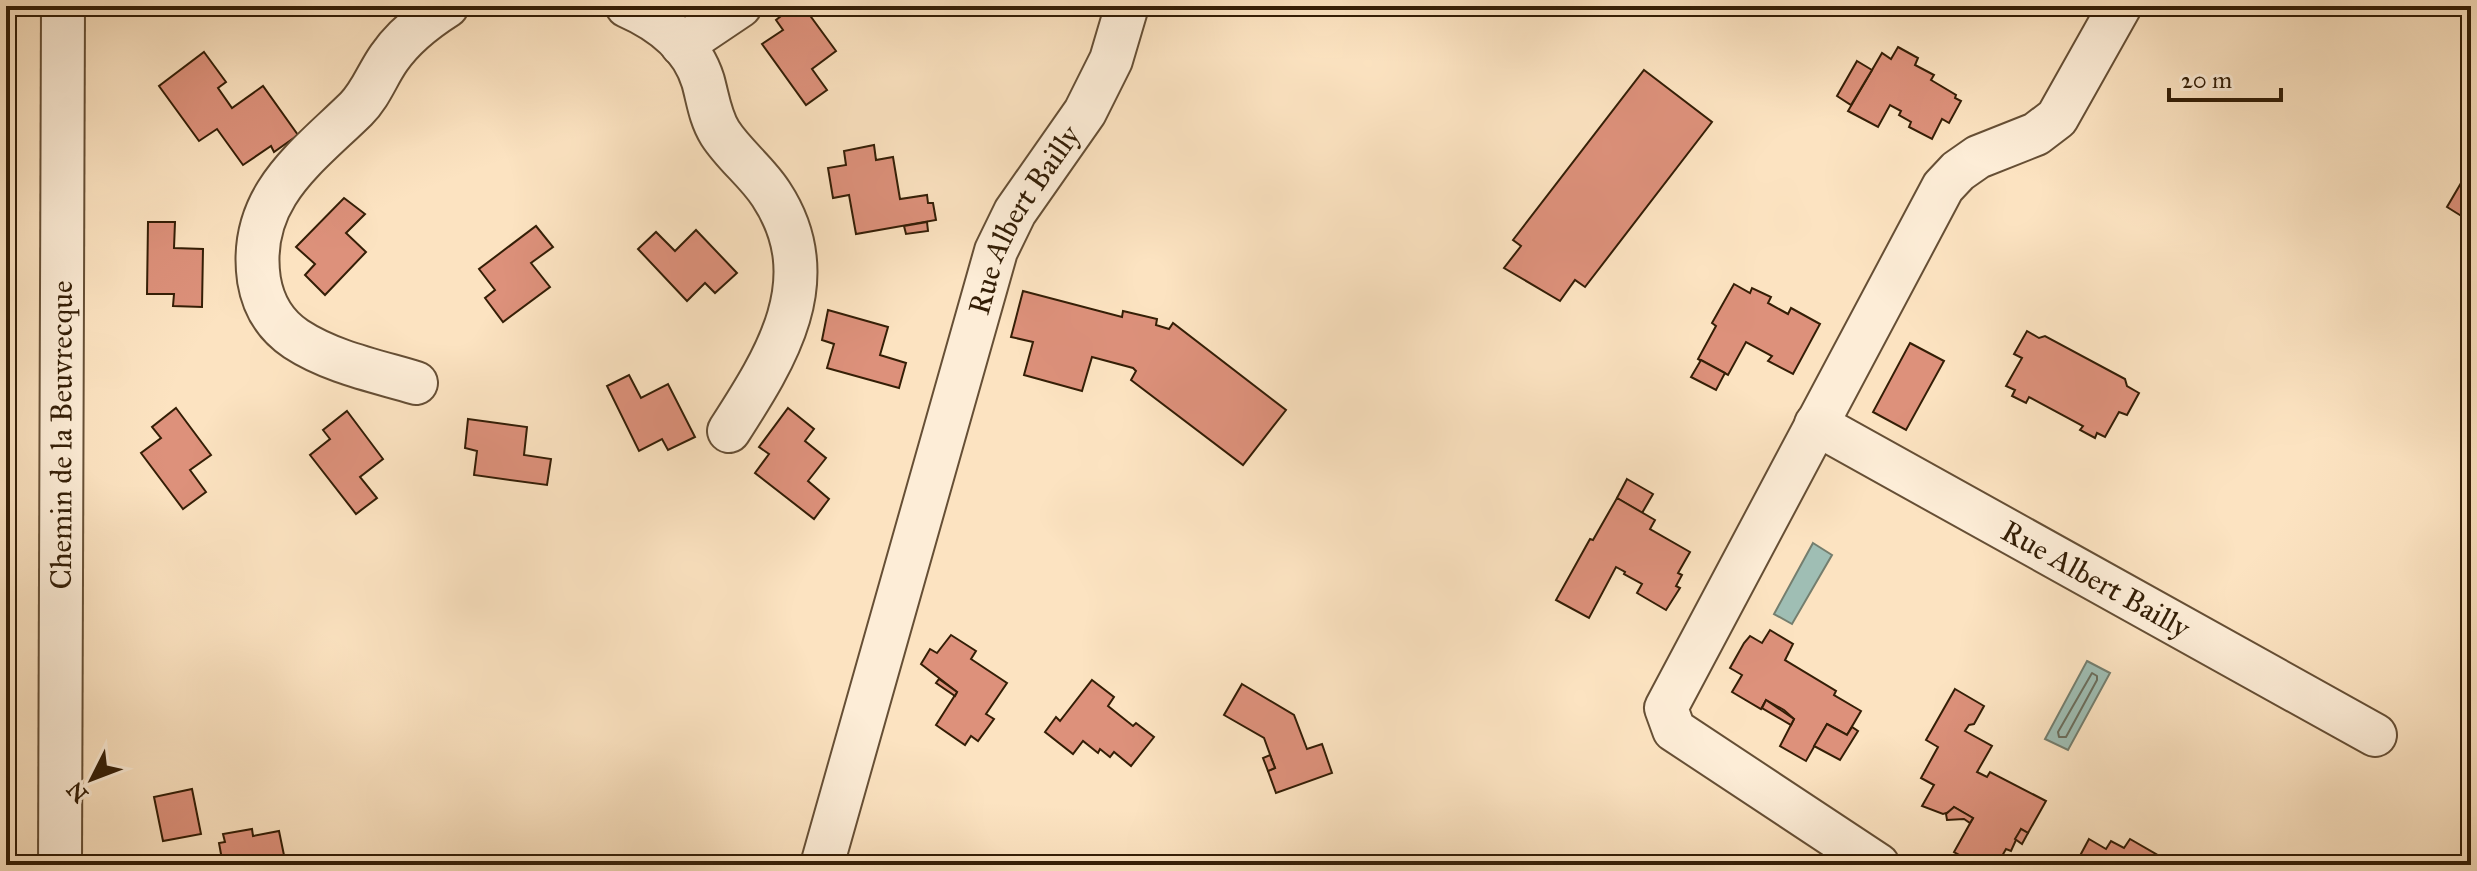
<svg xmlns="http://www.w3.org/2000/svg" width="2477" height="871" viewBox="0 0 2477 871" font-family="'IM FELL Great Primer',serif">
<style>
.water{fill:#9fbeb4;stroke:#747e6e;stroke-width:2}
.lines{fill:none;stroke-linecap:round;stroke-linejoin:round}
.shore{stroke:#6a6e5d;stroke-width:2}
.building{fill:#dd917b;stroke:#341e06;stroke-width:2}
.minor-casing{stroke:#664f35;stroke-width:46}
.minor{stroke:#fdedd7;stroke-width:42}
.labels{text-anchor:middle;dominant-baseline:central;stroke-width:6;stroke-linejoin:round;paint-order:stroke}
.street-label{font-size:30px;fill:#341e06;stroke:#fdedd7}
</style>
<rect width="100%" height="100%" fill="#fce3c1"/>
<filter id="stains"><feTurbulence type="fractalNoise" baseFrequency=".0025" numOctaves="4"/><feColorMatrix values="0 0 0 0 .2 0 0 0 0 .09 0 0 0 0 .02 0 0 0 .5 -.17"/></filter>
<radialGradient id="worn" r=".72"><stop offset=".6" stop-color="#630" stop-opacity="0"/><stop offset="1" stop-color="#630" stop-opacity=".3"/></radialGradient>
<g class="water">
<polygon points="1813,543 1832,555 1792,624 1774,614"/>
<polygon points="2087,661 2110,673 2068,750 2045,739"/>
</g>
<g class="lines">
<polygon class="shore" points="2092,673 2097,676 2097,680 2066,737 2059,737 2058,732"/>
</g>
<g class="building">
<polygon points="794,6 803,6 836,51 812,69 827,90 806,105 762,44 783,30 776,20"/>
<polygon points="1898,47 1918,58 1915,65 1934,75 1931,80 1956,95 1955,98 1961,101 1949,123 1942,119 1932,139 1909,127 1911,122 1899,115 1901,111 1890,105 1878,127 1848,111 1882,53 1891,59"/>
<polygon points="204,52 226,82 218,88 232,108 263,86 298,135 274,152 271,146 243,165 217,129 199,141 159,86"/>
<polygon points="1857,61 1872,70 1851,105 1837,96"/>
<polygon points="1644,70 1712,122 1585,287 1575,280 1560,301 1504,268 1521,246 1513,240"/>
<polygon points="874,145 876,160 893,157 900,199 927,195 928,203 933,203 936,220 856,234 849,195 833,198 828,168 846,165 844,151"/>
<polygon points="2471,166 2471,227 2468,226 2471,222 2447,207"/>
<polygon points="344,198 365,214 346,233 366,252 325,295 305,275 315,264 296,247"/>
<polygon points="148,222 175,222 174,248 203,249 202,307 173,306 174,294 147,294"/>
<polygon points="927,222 928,231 906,234 904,226"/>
<polygon points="536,226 553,247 531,263 550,287 503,322 485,298 495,290 479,269"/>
<polygon points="696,230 737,273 715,293 705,283 687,301 638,249 656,232 675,251"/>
<polygon points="1734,284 1750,293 1752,288 1771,297 1768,303 1788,314 1791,308 1820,324 1793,374 1768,361 1772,356 1746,342 1728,375 1698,359 1716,326 1712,323"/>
<polygon points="1023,291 1122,317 1123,311 1157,319 1156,325 1169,329 1173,323 1286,410 1243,465 1131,380 1136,371 1133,368 1092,357 1082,391 1024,375 1033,342 1011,337"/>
<polygon points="828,310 888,327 880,355 906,363 899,388 827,368 834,344 822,340"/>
<polygon points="2027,331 2039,338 2045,336 2125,379 2127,386 2139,393 2127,415 2119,412 2105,437 2097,433 2095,438 2080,430 2083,426 2029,397 2026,403 2012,396 2015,390 2006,386 2022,358 2014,354"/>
<polygon points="1910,343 1944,361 1906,430 1873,412"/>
<polygon points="1701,360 1725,373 1716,390 1691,377"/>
<polygon points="629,375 641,398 668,384 695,437 668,450 662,439 639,451 607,386"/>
<polygon points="176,408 211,455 190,470 206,492 183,509 141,453 161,438 152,427"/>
<polygon points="788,408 814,429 805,441 826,458 808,481 829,499 814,519 755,473 769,454 759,447"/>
<polygon points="347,411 383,459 360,477 377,498 356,514 310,455 330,439 323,430"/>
<polygon points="468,419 527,427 524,455 551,459 547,485 474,475 477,451 465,448"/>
<polygon points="1627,479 1653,494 1642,513 1617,498"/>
<polygon points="1617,498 1655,520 1650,529 1690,552 1678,573 1682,575 1676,586 1680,588 1666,610 1637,593 1642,584 1624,574 1625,572 1616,567 1589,618 1556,600 1590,539 1593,540"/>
<polygon points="1770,630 1793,644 1785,660 1836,691 1834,695 1861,711 1847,735 1827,724 1806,761 1780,746 1794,719 1784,710 1766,700 1761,709 1732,692 1742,675 1730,668 1744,643 1750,636 1762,643"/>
<polygon points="951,635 976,651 971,659 1007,683 986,714 994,719 978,741 971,736 965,745 936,725 957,692 921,664 930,649 937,653"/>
<polygon points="939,679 957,692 955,696 936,683"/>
<polygon points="1092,680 1114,697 1108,706 1133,726 1136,723 1154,737 1131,766 1114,752 1110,757 1100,749 1098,753 1083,741 1073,754 1045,732 1056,717 1060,721"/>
<polygon points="1242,684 1294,715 1307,749 1322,744 1332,773 1276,793 1268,771 1275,768 1264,738 1224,715"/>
<polygon points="1955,689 1984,706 1974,724 1969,725 1965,731 1992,746 1977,772 1987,777 1990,772 2046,801 2028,833 2021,829 2011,851 2006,849 1997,865 1971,865 1972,862 1954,852 1973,818 1954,807 1950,812 1943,814 1922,806 1934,785 1921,778 1938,747 1926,740"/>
<polygon points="1766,700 1794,719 1791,725 1762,708"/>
<polygon points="1827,724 1847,735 1852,727 1858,731 1840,760 1814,746"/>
<polygon points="1270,755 1275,768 1268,771 1263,758"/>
<polygon points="192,789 201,834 163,841 154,797"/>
<polygon points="1954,807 1973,818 1970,823 1964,819 1947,820 1946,814"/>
<polygon points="252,829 253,836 279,831 285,860 261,865 223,865 219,843 225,842 223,834"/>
<polygon points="2021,829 2028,833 2022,844 2015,839"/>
<polygon points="2089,839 2106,849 2111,841 2124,848 2130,839 2161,857 2157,865 2075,865"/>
</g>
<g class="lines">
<g class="minor-casing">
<g id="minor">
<path d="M627 6C661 21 692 45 703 81 708 99 710 117 720 133 734 155 757 172 771 194 827 279 776 358 729 431"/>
<polyline points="682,45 740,6"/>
<path d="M416 383C376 371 331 362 296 339 275 325 263 304 259 280 247 198 306 158 356 109 371 94 377 75 389 58 404 36 425 20 447 6"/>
<path id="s1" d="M1816 424 2375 735"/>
<path id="s2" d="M60 865 63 6"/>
<path id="s3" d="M822 865 996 251 1015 212 1085 112 1111 60 1127 6"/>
<polyline points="1878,865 1674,730 1666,708 1943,187 1958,171 1978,157 2036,134 2057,118 2120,6"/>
</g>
</g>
<use href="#minor" class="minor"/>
</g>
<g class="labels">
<g class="street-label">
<text stroke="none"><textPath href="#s3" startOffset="678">Rue Albert Bailly</textPath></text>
<text stroke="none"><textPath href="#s2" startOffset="430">Chemin de la Beuvrecque</textPath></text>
<text stroke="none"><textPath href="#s1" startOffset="320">Rue Albert Bailly</textPath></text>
</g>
</g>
<rect width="2477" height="871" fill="none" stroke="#fce3c1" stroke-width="32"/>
<rect x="8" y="8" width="2461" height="855" fill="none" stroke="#341e06" stroke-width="4"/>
<rect x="16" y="16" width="2445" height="839" fill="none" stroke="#341e06" stroke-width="2"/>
<g transform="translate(92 779) rotate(228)" stroke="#fdedd7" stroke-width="6" paint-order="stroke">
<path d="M0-6L14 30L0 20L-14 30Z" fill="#341e06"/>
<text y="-12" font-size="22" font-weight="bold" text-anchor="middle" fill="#341e06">N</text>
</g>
<path d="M2169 88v12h112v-12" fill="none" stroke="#341e06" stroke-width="4"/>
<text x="2181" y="88" font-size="24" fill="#341e06" stroke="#fdedd7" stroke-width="6" paint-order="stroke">20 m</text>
<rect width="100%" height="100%" filter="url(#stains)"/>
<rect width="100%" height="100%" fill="url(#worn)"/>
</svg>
